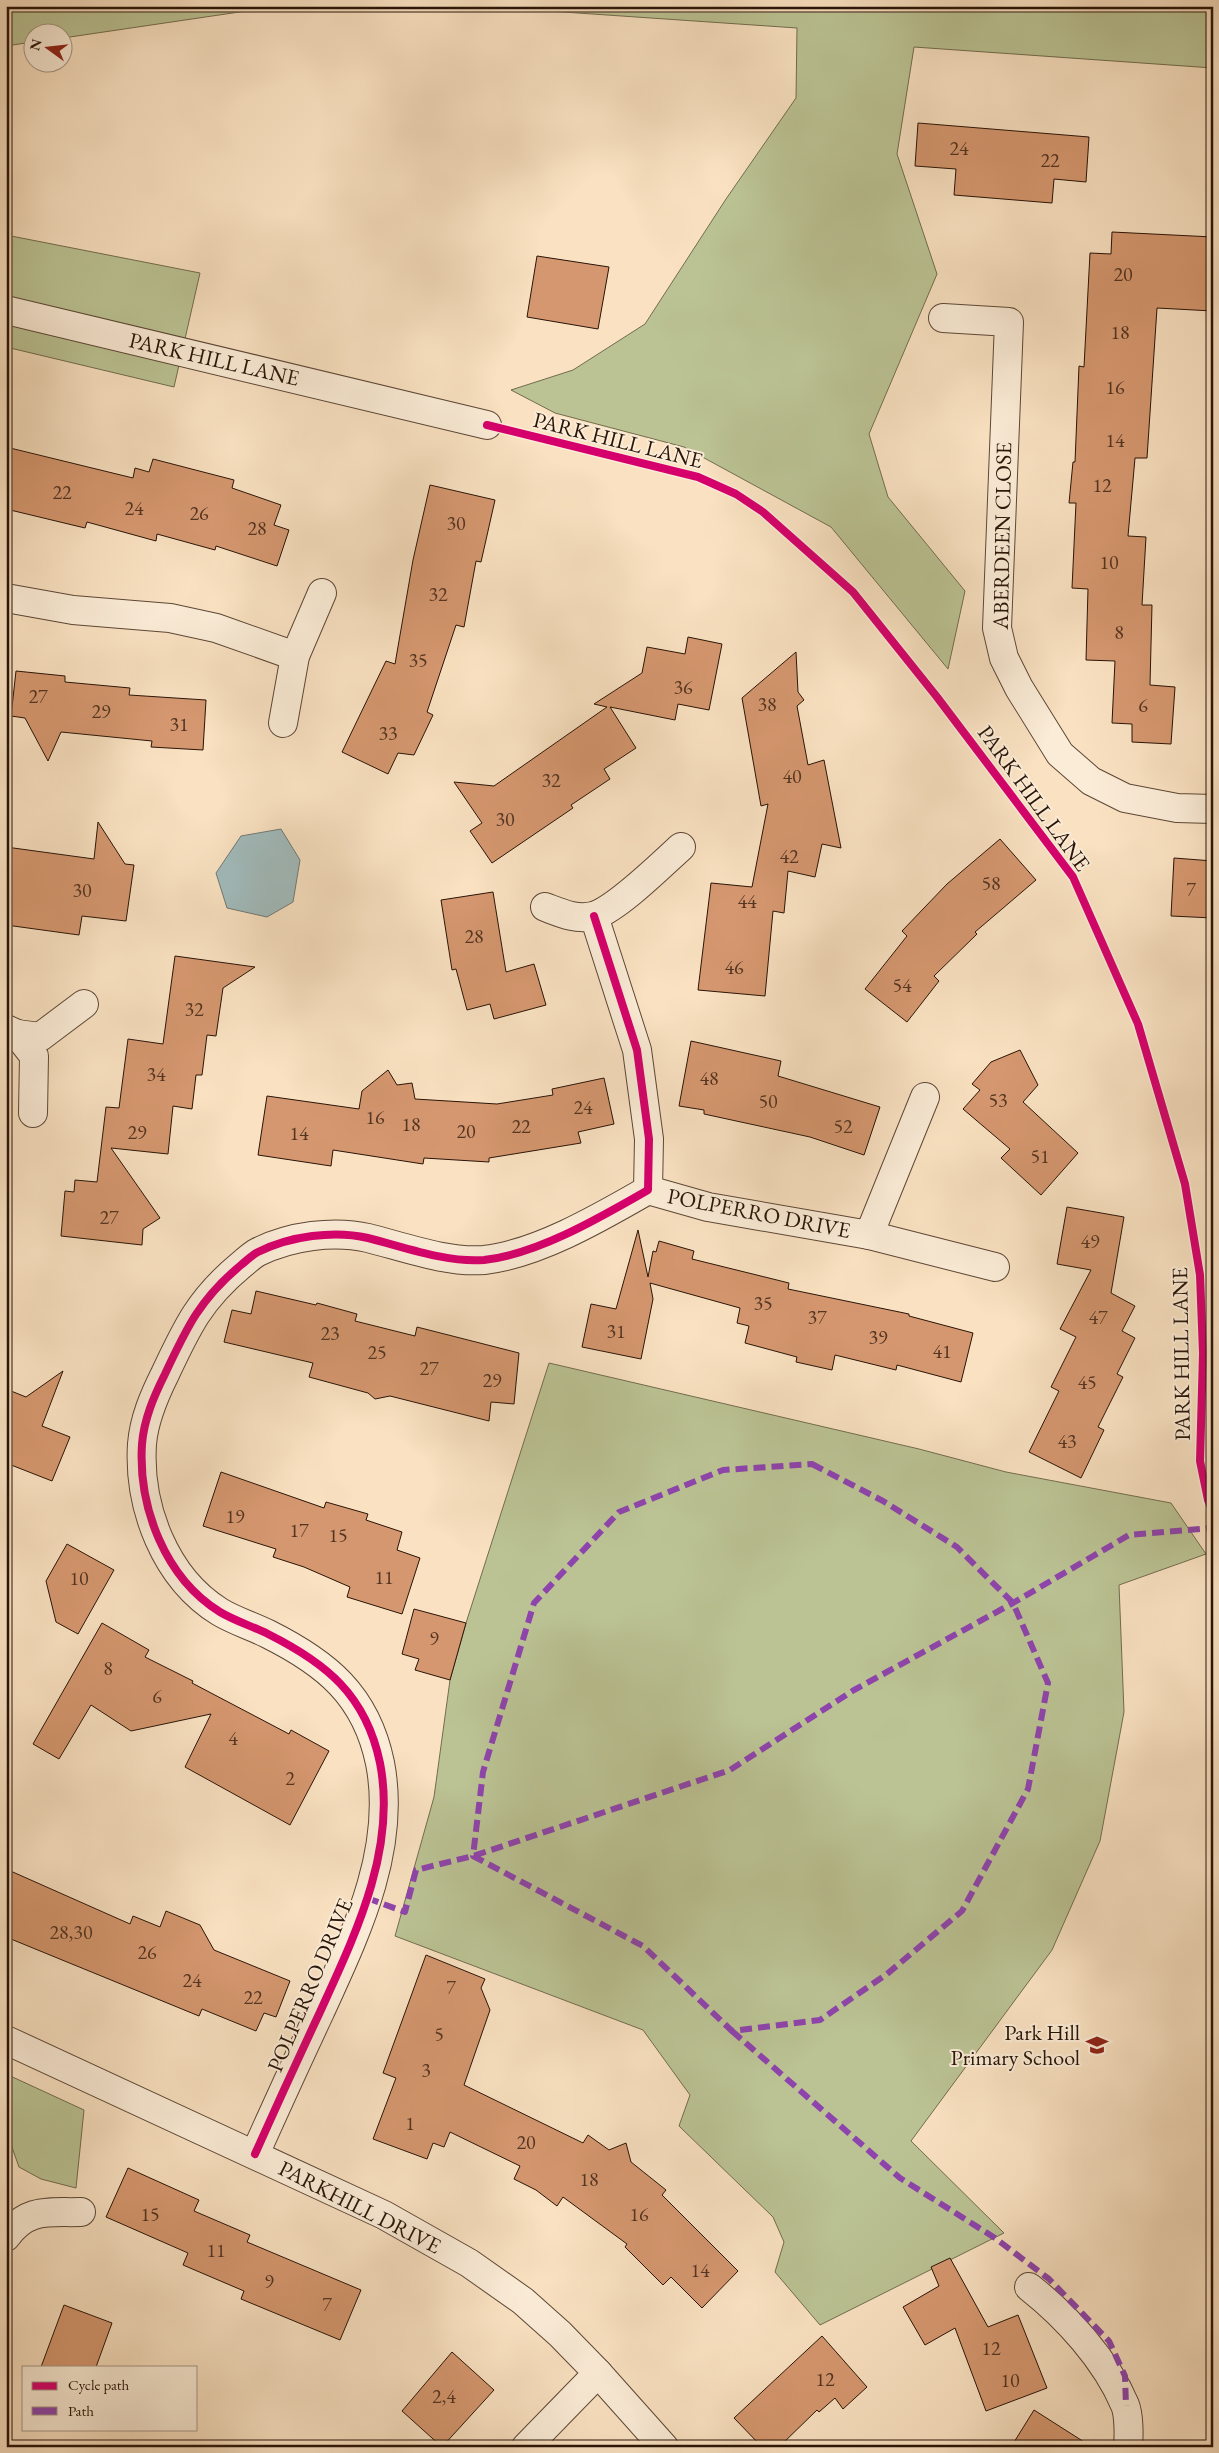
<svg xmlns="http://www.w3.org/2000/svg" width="1219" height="2453" viewBox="0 0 1219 2453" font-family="'EB Garamond',serif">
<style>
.green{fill:#bbc394;stroke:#726c4e}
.water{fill:#a1bbbc;stroke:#717874}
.building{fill:#d5976f;stroke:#291408}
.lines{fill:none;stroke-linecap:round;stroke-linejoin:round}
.minor-casing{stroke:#5d4736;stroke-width:30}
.minor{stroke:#fbecd7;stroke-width:28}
.quiet{stroke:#8e44ad;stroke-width:6;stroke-dasharray:12 6;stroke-linecap:butt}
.cycleway-casing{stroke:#fbecd7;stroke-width:11}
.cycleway{stroke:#d6006c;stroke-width:8}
.labels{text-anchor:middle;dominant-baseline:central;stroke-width:4;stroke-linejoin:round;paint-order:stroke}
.number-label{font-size:20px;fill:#543522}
.street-label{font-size:22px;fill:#291408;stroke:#fbecd7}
.poi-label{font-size:22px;fill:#291408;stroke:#fbecd7;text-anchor:end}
</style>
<rect width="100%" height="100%" fill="#f9e1c1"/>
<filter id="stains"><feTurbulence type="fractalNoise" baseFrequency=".004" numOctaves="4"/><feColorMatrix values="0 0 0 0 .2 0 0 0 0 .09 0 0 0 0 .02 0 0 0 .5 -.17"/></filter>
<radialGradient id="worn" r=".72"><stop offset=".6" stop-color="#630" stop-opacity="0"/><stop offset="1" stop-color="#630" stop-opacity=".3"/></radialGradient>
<g class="green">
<polygon points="6,6 280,6 63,38 62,32 32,32 32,42 6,46"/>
<polygon points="475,6 1213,6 1213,68 914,47 897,154 937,274 869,434 888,497 965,591 948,669 831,527 684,447 555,413 511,390 573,370 645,324 726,199 796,98 797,28"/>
<polygon points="6,235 200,273 174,387 6,347"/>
<polygon points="549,1363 919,1449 1006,1472 1171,1503 1206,1554 1119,1585 1124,1712 1100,1841 1052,1950 911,2141 1004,2233 820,2325 775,2272 784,2242 773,2217 679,2126 690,2095 643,2030 395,1936 434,1797 450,1680 466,1623"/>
<polygon points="6,2074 84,2110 76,2188 41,2179 19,2167 9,2139 6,2138"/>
</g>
<polygon class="water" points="281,829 300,860 293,902 267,917 227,908 216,873 241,836"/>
<g class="building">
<polygon points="918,123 1089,137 1086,182 1054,179 1052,203 954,195 956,169 915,166"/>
<polygon points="1112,232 1213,237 1213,311 1157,308 1147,458 1135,458 1128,536 1146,537 1142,605 1152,605 1150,685 1175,687 1171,744 1132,742 1132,724 1112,723 1115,661 1086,660 1088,589 1072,588 1076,503 1069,503 1073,462 1075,462 1079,366 1084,367 1090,253 1111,254"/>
<polygon points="537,256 609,267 598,329 527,317"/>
<polygon points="6,447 133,478 135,468 149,472 153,459 234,480 232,488 281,505 274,525 289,530 277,566 216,546 215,550 157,534 156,541 87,522 85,528 6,509"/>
<polygon points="430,485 495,500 481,562 476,561 464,627 456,625 427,712 433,715 414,755 398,753 388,774 342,752 386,661 395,664 413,560"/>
<polygon points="688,637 722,644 709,710 678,704 675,720 610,707 636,748 604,769 610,779 571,805 573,808 492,863 470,831 482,823 454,782 494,786 607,707 594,704 642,673 647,647 685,654"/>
<polygon points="796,652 798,692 804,700 797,706 808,765 824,760 841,848 822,844 815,877 788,871 784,913 773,911 765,996 698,990 711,883 752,887 768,804 761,806 742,698"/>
<polygon points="16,671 65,676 65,682 130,688 129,695 206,700 203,750 151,747 152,741 61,732 48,761 25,718 11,716"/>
<polygon points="98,822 125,864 134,865 126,921 82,916 79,935 6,925 6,847 94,859"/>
<polygon points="1000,839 1036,880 975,932 977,934 934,976 939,981 907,1022 865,989 907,936 902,931 947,884"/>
<polygon points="1174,858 1213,861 1213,918 1171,916"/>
<polygon points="493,892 506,972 534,964 546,1005 494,1019 490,1004 467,1010 456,969 452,970 441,900"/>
<polygon points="175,956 255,967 223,988 216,1036 207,1035 202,1075 196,1075 192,1109 173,1106 168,1154 111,1148 160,1218 143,1229 142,1245 61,1236 65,1191 74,1192 75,1180 97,1182 106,1107 119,1108 128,1039 163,1044"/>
<polygon points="691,1041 781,1061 778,1076 880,1107 864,1155 810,1137 704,1114 704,1110 679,1106"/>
<polygon points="1020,1050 1038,1085 1023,1102 1078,1153 1041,1195 1001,1158 1010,1149 963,1109 980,1090 972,1084 991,1062"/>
<polygon points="388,1070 397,1085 412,1083 415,1099 497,1104 553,1095 552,1089 604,1078 614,1124 578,1132 581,1143 489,1158 489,1162 424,1158 423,1164 333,1150 331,1166 258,1155 267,1096 359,1109 362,1091"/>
<polygon points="1067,1207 1124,1217 1111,1293 1135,1306 1122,1331 1135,1338 1117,1374 1123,1377 1098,1427 1104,1430 1081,1478 1029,1452 1059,1391 1051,1387 1076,1337 1060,1329 1091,1270 1057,1264"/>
<polygon points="638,1230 648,1277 653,1251 656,1252 659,1241 694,1251 692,1259 789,1283 788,1289 909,1314 909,1316 973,1333 961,1382 897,1365 896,1370 835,1355 832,1370 796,1362 797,1357 745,1343 749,1326 737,1323 740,1308 650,1283 653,1299 641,1359 582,1347 591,1304 616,1309"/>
<polygon points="256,1291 316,1305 317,1303 357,1314 355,1321 415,1336 417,1327 519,1353 514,1404 491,1402 489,1421 390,1396 375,1399 368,1393 309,1377 313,1363 224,1342 232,1310 251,1314"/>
<polygon points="63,1371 42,1426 70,1437 52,1481 6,1463 6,1389 26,1397"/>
<polygon points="221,1472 324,1508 326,1502 368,1514 366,1520 402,1532 397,1550 420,1558 402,1614 347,1597 350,1587 304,1567 273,1557 276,1549 203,1526"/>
<polygon points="67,1544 114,1570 78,1634 56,1622 46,1581"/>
<polygon points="414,1609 466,1623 450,1680 415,1670 419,1659 402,1654"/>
<polygon points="102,1623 149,1650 145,1657 193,1681 192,1683 289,1734 291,1730 329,1751 290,1825 185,1767 211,1714 131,1731 91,1705 59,1759 33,1744"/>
<polygon points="6,1869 130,1924 133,1916 160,1927 166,1911 200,1925 214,1950 290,1981 276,2017 264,2013 256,2031 202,2009 199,2016 6,1937"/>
<polygon points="426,1955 485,1979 481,1988 490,2010 464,2085 583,2143 588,2135 609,2150 626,2143 631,2162 666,2190 662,2195 738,2271 702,2308 671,2277 663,2285 625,2247 627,2244 563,2197 557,2206 536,2190 514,2179 520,2166 450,2132 444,2147 433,2143 427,2159 373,2139 396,2078 383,2073"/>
<polygon points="128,2168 199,2200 194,2211 250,2235 247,2242 361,2290 340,2340 241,2299 244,2291 183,2265 188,2253 106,2217"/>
<polygon points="950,2258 988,2327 1018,2315 1047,2388 986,2411 955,2328 925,2345 903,2307 939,2286 931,2267"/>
<polygon points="64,2305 112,2323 96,2367 41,2367"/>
<polygon points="822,2336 867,2387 843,2409 835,2398 819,2412 817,2410 779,2447 762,2447 734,2418"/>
<polygon points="452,2352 494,2390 442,2447 402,2411"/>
<polygon points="1034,2410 1092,2447 1011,2447"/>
</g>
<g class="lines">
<g class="minor-casing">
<g id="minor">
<polyline points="6,310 487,425"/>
<polyline points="943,318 1009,322 997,628 1004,658 1019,688 1060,754 1091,781 1125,798 1177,808 1213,809"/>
<polyline points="6,598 73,610 170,618 216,628 295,656"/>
<polyline points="283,723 295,656 322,593"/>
<path d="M545 907C561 913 576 920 593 916 616 910 662 864 681 847"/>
<polyline points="6,1029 17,1034 40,1037 84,1004"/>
<polyline points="17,1034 34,1056 33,1113"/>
<polyline points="648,1190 708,1207 869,1235 925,1097"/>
<polyline points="869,1235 995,1267"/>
<polyline points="6,2040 384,2215 469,2263 523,2301 560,2334 598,2373 664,2447"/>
<path d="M255 2154C276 2107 298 2059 320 2012 355 1935 397 1850 380 1763 366 1695 326 1663 268 1634 252 1626 235 1621 220 1612 165 1578 138 1507 142 1444 144 1419 154 1396 165 1374 187 1327 200 1299 241 1265 246 1261 252 1255 258 1252 290 1236 334 1230 368 1238 404 1247 447 1263 484 1260 538 1254 601 1217 648 1190L649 1139 637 1050 594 916"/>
<path d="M6 2237C27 2207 49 2213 81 2212"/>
<path d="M1029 2287C1067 2317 1106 2360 1125 2405 1129 2415 1129 2435 1128 2447"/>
<polyline points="526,2447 598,2373"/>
</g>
</g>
<use href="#minor" class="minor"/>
<g class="quiet">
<polygon points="812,1464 883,1501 957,1547 1013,1603 1048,1683 1028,1789 962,1911 887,1974 820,2020 732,2031 643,1946 473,1856 483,1772 534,1603 619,1512 723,1470"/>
<polyline points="367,1898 405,1912 416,1870 473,1856 730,1770 854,1690 1013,1603 1129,1535 1213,1528"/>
<polyline points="732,2031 900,2178 995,2238 1049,2279 1109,2341 1125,2376 1126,2406"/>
</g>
<g class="cycleway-casing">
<g id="cycleway">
<polyline points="487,425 698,477 736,494 763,512 853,592 937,697 1073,877 1138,1024 1185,1184 1200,1275 1203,1353 1200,1461 1208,1500 1213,1513"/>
<path d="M255 2154C276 2107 298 2059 320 2012 355 1935 397 1850 380 1763 366 1695 326 1663 268 1634 252 1626 235 1621 220 1612 165 1578 138 1507 142 1444 144 1419 154 1396 165 1374 187 1327 200 1299 241 1265 246 1261 252 1255 258 1252 290 1236 334 1230 368 1238 404 1247 447 1263 484 1260 538 1254 601 1217 648 1190L649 1139 637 1050 594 916"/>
</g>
</g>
<use href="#cycleway" class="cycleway"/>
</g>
<defs>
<g id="school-bare" transform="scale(1.725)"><path d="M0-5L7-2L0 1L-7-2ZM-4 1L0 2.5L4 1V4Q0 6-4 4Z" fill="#8f2418" stroke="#fbecd7" stroke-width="2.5" paint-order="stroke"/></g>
</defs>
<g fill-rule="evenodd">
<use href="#school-bare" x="1097" y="2045"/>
</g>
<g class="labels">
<g class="number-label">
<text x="959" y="148">24</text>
<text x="1050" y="160">22</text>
<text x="1123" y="274">20</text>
<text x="1120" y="332">18</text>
<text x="1115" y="387">16</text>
<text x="1115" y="440">14</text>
<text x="1102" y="485">12</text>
<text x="62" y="492">22</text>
<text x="134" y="508">24</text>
<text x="199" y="513">26</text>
<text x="456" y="523">30</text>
<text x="257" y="528">28</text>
<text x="1109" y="562">10</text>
<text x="438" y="594">32</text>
<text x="1119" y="632">8</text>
<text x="418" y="660">35</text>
<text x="683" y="687">36</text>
<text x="38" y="696">27</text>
<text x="767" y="704">38</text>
<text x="1143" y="705">6</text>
<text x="101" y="711">29</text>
<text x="179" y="724">31</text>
<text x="388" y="733">33</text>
<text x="792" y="776">40</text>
<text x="551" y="780">32</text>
<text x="505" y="819">30</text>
<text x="789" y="856">42</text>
<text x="991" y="883">58</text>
<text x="1191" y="889">7</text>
<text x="82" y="890">30</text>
<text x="747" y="901">44</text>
<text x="474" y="936">28</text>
<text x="734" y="967">46</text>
<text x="902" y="985">54</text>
<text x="194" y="1009">32</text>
<text x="156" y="1074">34</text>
<text x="709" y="1078">48</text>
<text x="998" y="1100">53</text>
<text x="768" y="1101">50</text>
<text x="583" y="1107">24</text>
<text x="375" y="1117">16</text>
<text x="411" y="1124">18</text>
<text x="521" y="1126">22</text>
<text x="843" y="1126">52</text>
<text x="466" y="1131">20</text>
<text x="137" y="1132">29</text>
<text x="299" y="1133">14</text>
<text x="1040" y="1156">51</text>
<text x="109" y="1217">27</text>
<text x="1090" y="1241">49</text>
<text x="763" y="1303">35</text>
<text x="817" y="1317">37</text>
<text x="1098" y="1317">47</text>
<text x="616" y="1331">31</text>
<text x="330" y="1333">23</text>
<text x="878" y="1337">39</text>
<text x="942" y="1351">41</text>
<text x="377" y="1352">25</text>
<text x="429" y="1368">27</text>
<text x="492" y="1380">29</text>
<text x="1087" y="1382">45</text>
<text x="1067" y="1441">43</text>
<text x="235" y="1516">19</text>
<text x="299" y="1530">17</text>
<text x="338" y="1535">15</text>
<text x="384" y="1577">11</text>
<text x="79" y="1578">10</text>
<text x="434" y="1638">9</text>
<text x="108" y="1668">8</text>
<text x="157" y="1696">6</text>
<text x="233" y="1738">4</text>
<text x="290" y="1778">2</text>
<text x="71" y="1932">28,30</text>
<text x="147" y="1952">26</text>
<text x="192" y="1980">24</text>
<text x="451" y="1987">7</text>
<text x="253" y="1997">22</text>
<text x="439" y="2034">5</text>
<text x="426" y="2070">3</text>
<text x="410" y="2123">1</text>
<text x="526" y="2142">20</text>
<text x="589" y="2179">18</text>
<text x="150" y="2214">15</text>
<text x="639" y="2214">16</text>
<text x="216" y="2250">11</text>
<text x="700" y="2270">14</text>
<text x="269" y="2281">9</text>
<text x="327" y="2304">7</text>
<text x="991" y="2348">12</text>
<text x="825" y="2379">12</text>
<text x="1010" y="2380">10</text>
<text x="444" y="2396">2,4</text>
</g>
<g class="street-label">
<text transform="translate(214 359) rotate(13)">PARK HILL LANE</text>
<text transform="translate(618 440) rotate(14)">PARK HILL LANE</text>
<text transform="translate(1002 536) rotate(-89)">ABERDEEN CLOSE</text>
<text transform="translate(1034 798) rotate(54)">PARK HILL LANE</text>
<text transform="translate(759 1213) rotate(11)">POLPERRO DRIVE</text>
<text transform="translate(1181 1354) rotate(-91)">PARK HILL LANE</text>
<text transform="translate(310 1985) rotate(-67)">POLPERRO DRIVE</text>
<text transform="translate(360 2207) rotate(27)">PARKHILL DRIVE</text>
</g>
<g class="poi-label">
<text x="1080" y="2032">Park Hill<tspan x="1080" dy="25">Primary School</tspan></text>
</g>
</g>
<rect width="1219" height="2453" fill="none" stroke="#f9e1c1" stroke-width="25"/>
<rect x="8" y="8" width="1204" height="2438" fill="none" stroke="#291408" stroke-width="2.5"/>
<rect x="12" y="12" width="1194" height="2428" fill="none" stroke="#291408"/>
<rect x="22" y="2366" width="175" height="65" fill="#fbecd7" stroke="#a79684"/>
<rect x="32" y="2382" width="25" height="8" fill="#d6006c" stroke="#a79684"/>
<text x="68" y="2390" font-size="15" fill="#291408">Cycle path</text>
<rect x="32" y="2407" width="25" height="8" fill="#8e44ad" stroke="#a79684"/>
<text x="68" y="2416" font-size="15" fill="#291408">Path</text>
<g transform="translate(48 48) rotate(285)"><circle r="24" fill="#fbecd7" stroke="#a79684"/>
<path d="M0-4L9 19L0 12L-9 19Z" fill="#8f2418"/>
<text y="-8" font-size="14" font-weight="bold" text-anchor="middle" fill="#291408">N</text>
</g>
<rect width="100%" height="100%" filter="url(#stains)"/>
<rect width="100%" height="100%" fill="url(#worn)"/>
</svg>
